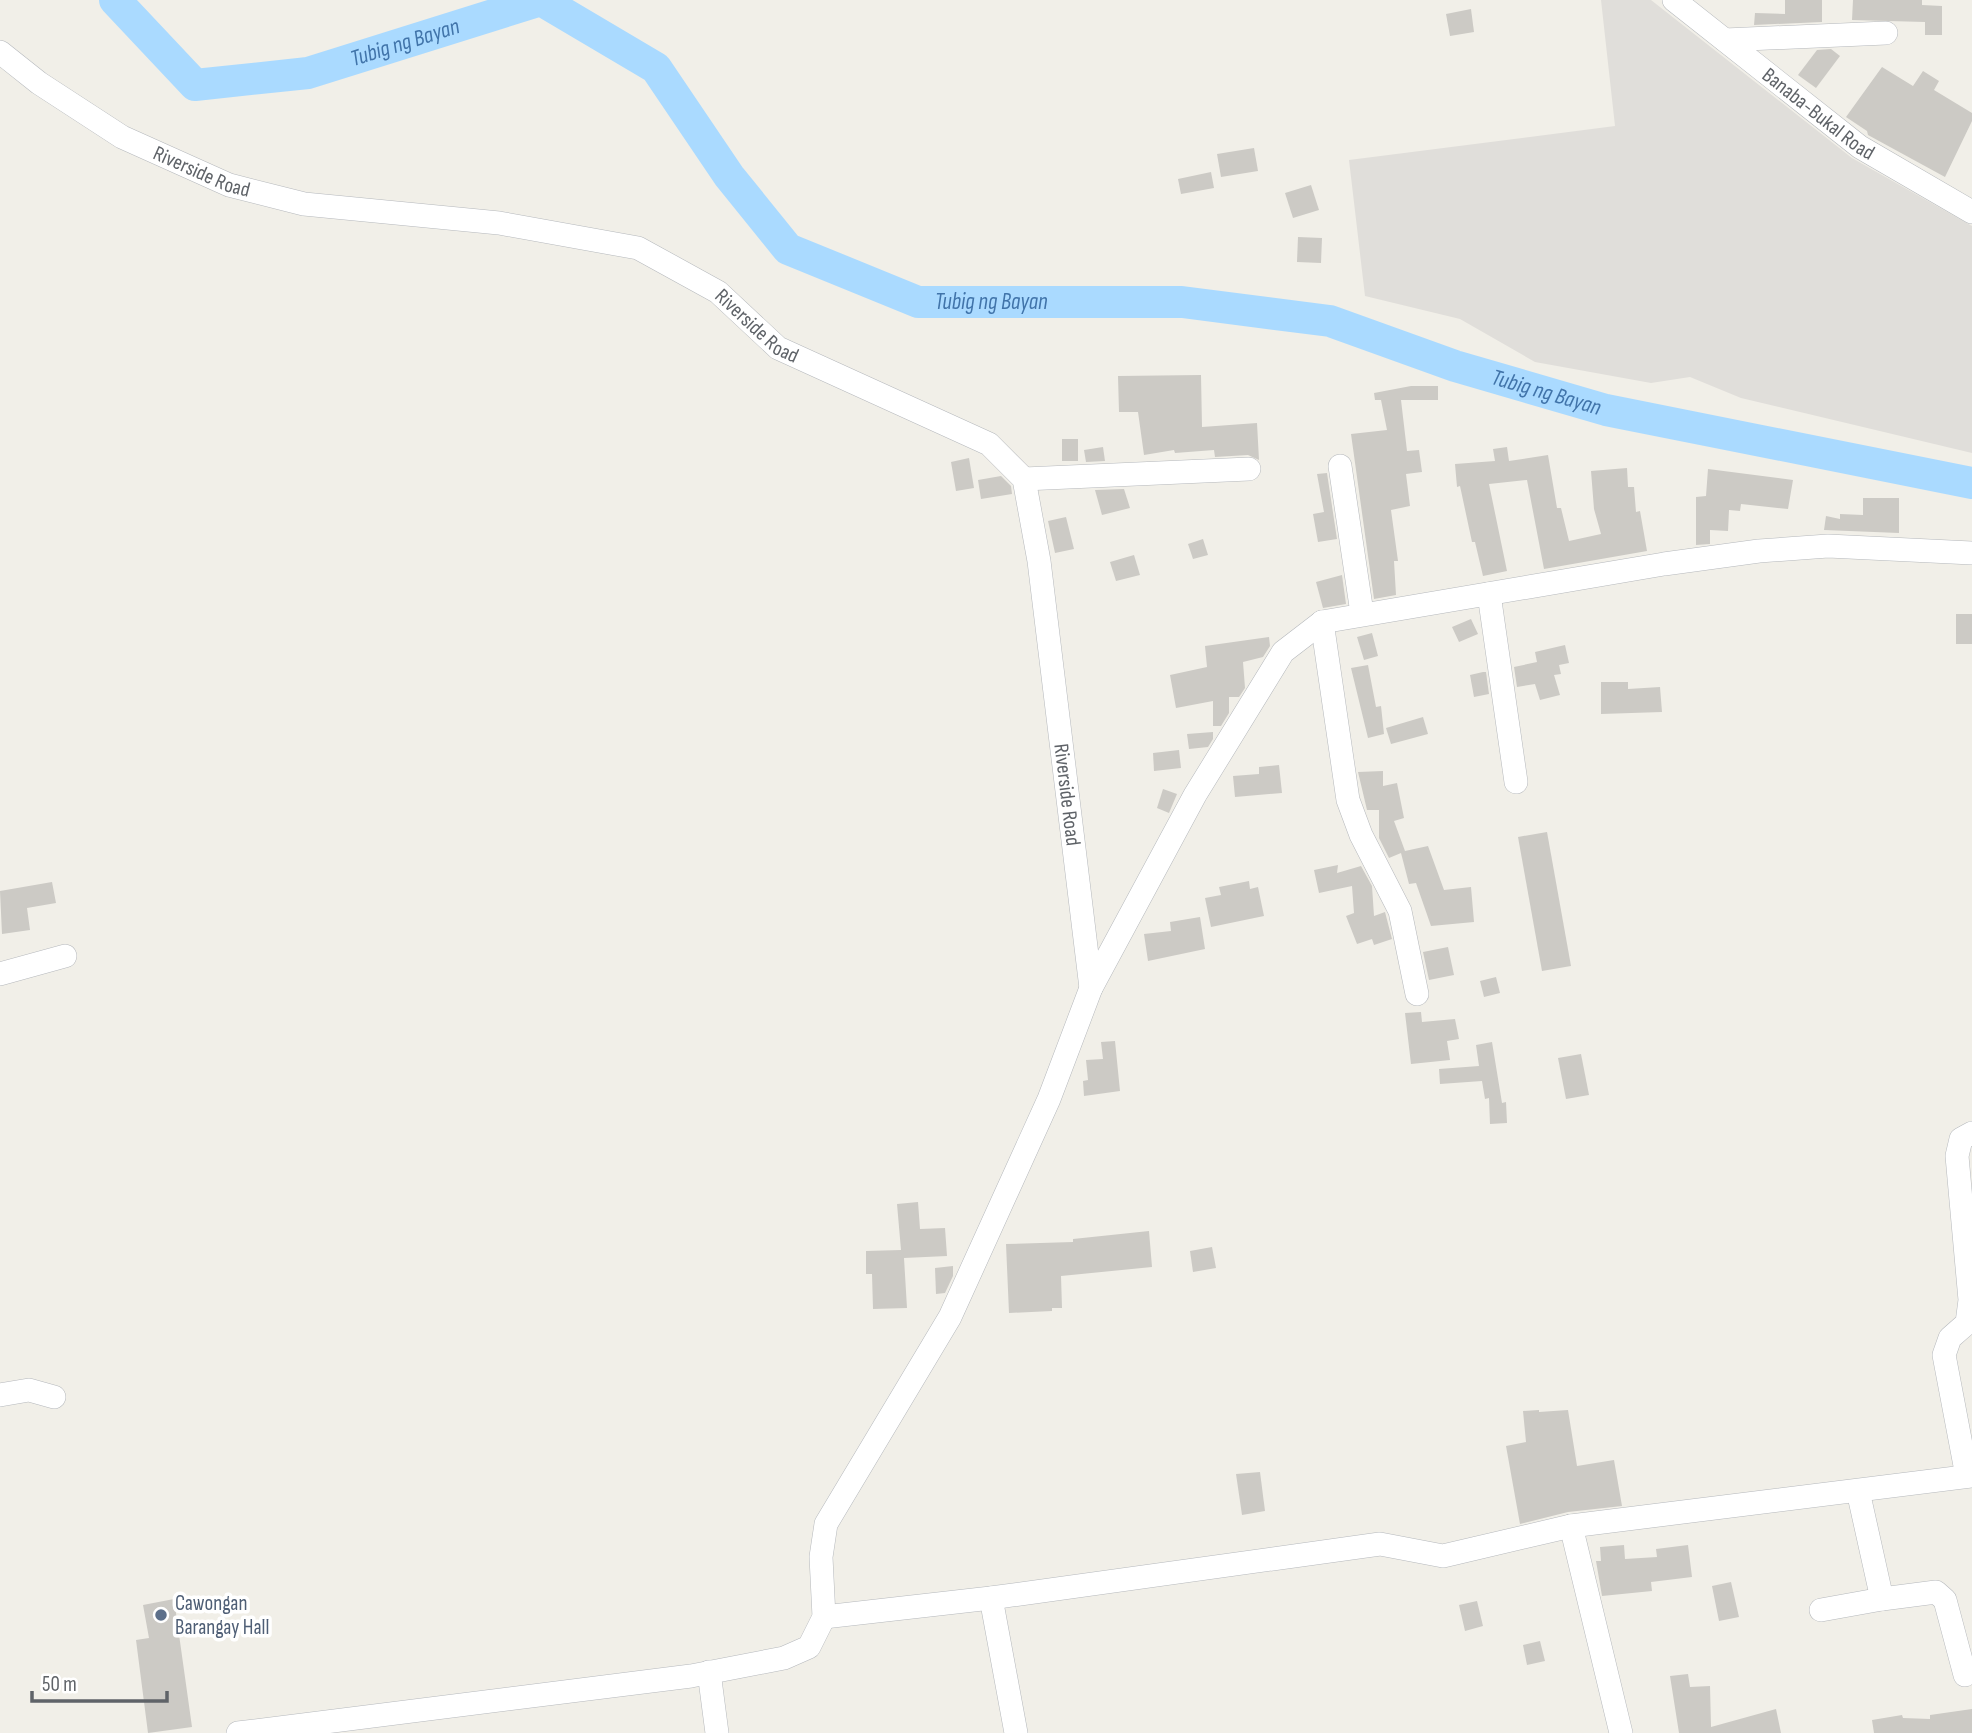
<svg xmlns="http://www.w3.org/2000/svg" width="1972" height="1733" viewBox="0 0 1972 1733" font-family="'Sofia Sans Condensed',sans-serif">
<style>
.industrial{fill:#e0deda}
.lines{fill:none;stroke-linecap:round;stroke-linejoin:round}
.river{stroke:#aadaff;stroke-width:32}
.building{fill:#cccac5}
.minor-casing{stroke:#b5b8bc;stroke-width:24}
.minor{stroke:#fff;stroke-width:23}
.service-dot{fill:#5c6f8a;stroke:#fff;stroke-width:2.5}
.labels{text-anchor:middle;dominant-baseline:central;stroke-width:7;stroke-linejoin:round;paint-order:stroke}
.street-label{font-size:21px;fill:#5f6368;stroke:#fff}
.service-label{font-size:21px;fill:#4e5e75;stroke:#fff;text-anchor:start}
.water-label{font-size:23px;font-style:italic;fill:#4174aa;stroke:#fff}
</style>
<rect width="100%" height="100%" fill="#f1efe8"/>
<polygon class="industrial" points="1601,0 1651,0 1852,158 1972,226 1972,453 1741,398 1690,377 1651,383 1535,362 1460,319 1365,296 1349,160 1615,126"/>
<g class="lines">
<path class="river" id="s1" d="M115 0 195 85 308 73 541 0 656 68 729 176 788 249 918 302H1182L1330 321 1455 366 1606 410 1972 483"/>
</g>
<g class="building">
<polygon points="1785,0 1822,0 1822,22 1754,25 1755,13 1785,14"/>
<polygon points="1853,0 1922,0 1922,5 1942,6 1942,35 1925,35 1925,22 1852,20"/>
<polygon points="1471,9 1474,32 1450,36 1446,14"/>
<polygon points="1831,49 1840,56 1816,88 1798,75 1817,50"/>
<polygon points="1882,67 1913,86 1923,71 1939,81 1934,90 1972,113 1972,121 1945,177 1868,135 1867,131 1846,117"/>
<polygon points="1254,148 1258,171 1221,177 1217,154"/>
<polygon points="1211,172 1214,188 1181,194 1178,179"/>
<polygon points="1311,185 1319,210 1293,218 1285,193"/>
<polygon points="1298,237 1322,238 1321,263 1297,262"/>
<polygon points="1201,375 1202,427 1257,423 1259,460 1248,455 1215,457 1214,450 1175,453 1174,450 1144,455 1138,412 1119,412 1118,376"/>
<polygon points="1411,386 1438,386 1438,400 1401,400 1407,451 1419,450 1422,472 1406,474 1410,506 1391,510 1398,561 1394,561 1396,595 1374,599 1351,434 1387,430 1381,400 1375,400 1374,393"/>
<rect x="1062" y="439" width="16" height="22"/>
<polygon points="1103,447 1105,461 1086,462 1084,450"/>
<polygon points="1507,447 1509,461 1548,455 1557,508 1561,508 1569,541 1601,534 1594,509 1591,471 1627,468 1628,487 1634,487 1636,512 1640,511 1647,551 1544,569 1527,480 1489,484 1507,571 1483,576 1475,542 1472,542 1460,486 1457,487 1455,464 1495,461 1493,449"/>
<polygon points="969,458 974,488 956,491 951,462"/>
<polygon points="1708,469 1793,480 1788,509 1741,504 1740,511 1729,510 1728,531 1710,530 1710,544 1696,545 1696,497 1706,496"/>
<polygon points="1327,473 1337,539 1318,542 1313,514 1324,512 1317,474"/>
<polygon points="1001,476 1011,486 1012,494 981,499 978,480"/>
<polygon points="1124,489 1130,508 1102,515 1095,490"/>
<polygon points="1863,498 1899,498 1899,533 1824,530 1826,516 1840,519 1840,514 1863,515"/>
<polygon points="1066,517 1074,549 1055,553 1048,521"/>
<polygon points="1203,539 1208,555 1193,559 1188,544"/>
<polygon points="1134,555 1140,575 1116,581 1110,562"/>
<polygon points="1342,575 1346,604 1323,608 1316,582"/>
<rect x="1956" y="614" width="16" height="30"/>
<polygon points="1471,619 1478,634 1459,642 1452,627"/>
<polygon points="1372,633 1378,656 1364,660 1357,637"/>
<polygon points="1269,637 1270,646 1263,657 1243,662 1245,688 1239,697 1229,697 1229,713 1221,726 1213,726 1213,701 1176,708 1170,675 1207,667 1205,646"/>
<polygon points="1565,645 1569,663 1559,665 1561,674 1554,675 1560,695 1540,700 1535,684 1517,687 1514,667 1537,662 1535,652"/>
<polygon points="1368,665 1376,707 1381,706 1384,734 1368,738 1351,668"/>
<polygon points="1483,672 1486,672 1489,694 1474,697 1470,675"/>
<polygon points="1601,682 1628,682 1628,689 1660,687 1662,712 1601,714"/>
<polygon points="1423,717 1428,734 1391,744 1386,728"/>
<polygon points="1213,732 1213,739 1208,747 1189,749 1187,734"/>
<polygon points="1179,750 1181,768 1154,771 1153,753"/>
<polygon points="1279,765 1282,793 1235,797 1233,776 1259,774 1259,767"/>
<polygon points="1383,771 1383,786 1397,783 1404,818 1394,821 1405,851 1428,846 1444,890 1471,887 1474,922 1431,926 1416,883 1409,884 1401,853 1389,858 1379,838 1379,810 1367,810 1358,772"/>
<polygon points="1163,789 1177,794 1169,813 1157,808"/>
<polygon points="1547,832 1571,966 1542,971 1518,837"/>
<polygon points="1338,865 1337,873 1361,866 1372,886 1374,916 1385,912 1392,939 1374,945 1372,939 1357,944 1346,916 1354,913 1352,886 1319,893 1314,870"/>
<polygon points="1249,881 1250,889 1258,887 1264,916 1211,927 1205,898 1221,895 1219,887"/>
<polygon points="52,882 56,903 27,908 30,930 2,934 0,891"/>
<polygon points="1200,917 1205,949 1148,961 1144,934 1171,931 1170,922"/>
<polygon points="1448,947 1454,975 1429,980 1423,952"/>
<polygon points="1496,977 1500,993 1484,997 1480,981"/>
<polygon points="1421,1012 1422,1022 1455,1019 1459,1039 1447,1041 1450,1060 1411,1064 1405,1013"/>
<polygon points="1115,1041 1120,1091 1084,1096 1083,1081 1088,1080 1086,1060 1103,1059 1101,1042"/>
<polygon points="1492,1042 1502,1103 1506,1102 1507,1123 1490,1124 1489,1098 1485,1099 1482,1081 1440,1084 1439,1069 1479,1066 1476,1045"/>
<polygon points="1581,1054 1589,1095 1566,1099 1558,1058"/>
<polygon points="918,1202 920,1229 945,1228 947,1256 904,1258 907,1308 873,1309 872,1274 866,1274 866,1251 901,1250 897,1204"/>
<polygon points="1149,1231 1152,1267 1061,1276 1062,1308 1052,1308 1052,1311 1009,1313 1006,1244 1073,1242 1073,1239"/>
<polygon points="1212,1247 1216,1268 1193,1272 1190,1251"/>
<polygon points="953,1266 953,1276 945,1293 936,1294 935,1268"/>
<polygon points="1539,1410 1539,1412 1568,1410 1577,1466 1614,1460 1622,1506 1568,1512 1520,1524 1506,1446 1526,1442 1523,1411"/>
<polygon points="1260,1472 1265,1511 1242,1515 1236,1474"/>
<polygon points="1624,1545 1625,1559 1657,1557 1656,1549 1688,1545 1692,1577 1651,1582 1652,1591 1602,1596 1596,1561 1601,1561 1600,1547"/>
<polygon points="1731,1582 1739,1617 1719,1621 1712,1586"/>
<polygon points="174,1599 192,1727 148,1733 136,1640 149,1638 143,1605"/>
<polygon points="1477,1601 1483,1626 1465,1631 1459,1605"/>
<polygon points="1540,1641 1545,1661 1527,1665 1523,1645"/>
<polygon points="1688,1674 1690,1687 1710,1686 1711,1727 1776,1709 1781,1733 1679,1733 1670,1676"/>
<polygon points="1972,1709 1972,1733 1874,1733 1872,1720 1902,1715 1903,1718 1930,1719 1930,1715"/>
</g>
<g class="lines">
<g class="minor-casing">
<g id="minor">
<path id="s2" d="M1674 0 1860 147 1972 212"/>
<polyline points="1725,40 1886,33"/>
<path id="s3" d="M0 52 39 83 122 137 229 185 304 204 499 223 638 248 718 292 778 348 989 444 1024 479 1039 561 1091 988"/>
<polyline points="1340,466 1362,613"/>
<polyline points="1024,479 1249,469"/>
<polyline points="1489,594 1516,782"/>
<polyline points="1322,622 1348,800 1361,835 1400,911 1417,994"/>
<polyline points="0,974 65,956"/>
<polyline points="0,1395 29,1390 54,1397"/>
<polyline points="1967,1476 1944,1355 1950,1338 1967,1323 1970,1300 1957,1156 1961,1139 1972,1133"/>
<polyline points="1858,1491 1882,1599 1936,1592 1945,1600 1965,1675"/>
<polyline points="1571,1526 1621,1733"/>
<polyline points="991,1598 1016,1733"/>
<polyline points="1821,1610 1882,1599"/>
<polyline points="824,1617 991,1598 1380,1544 1443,1556 1571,1526 1972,1476"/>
<polyline points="709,1672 717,1733"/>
<polyline points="238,1733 691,1676 784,1658 809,1647 824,1617 821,1557 826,1524 950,1317 1049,1099 1091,988 1195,795 1283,652 1322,622 1664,564 1759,551 1828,546 1972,553"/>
</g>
</g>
<use href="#minor" class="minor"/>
</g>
<circle class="service-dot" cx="161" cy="1615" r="7"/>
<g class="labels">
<g class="street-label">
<text stroke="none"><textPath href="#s2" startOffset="184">Banaba-Bukal Road</textPath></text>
<text stroke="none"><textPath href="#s3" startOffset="236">Riverside Road</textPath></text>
<text stroke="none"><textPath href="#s3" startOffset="824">Riverside Road</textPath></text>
<text stroke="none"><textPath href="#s3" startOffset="1454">Riverside Road</textPath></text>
</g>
<g class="service-label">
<text x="175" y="1603">Cawongan<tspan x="175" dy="24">Barangay Hall</tspan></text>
</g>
<g class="water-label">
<text stroke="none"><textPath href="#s1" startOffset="332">Tubig ng Bayan</textPath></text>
<text stroke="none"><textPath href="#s1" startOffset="1046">Tubig ng Bayan</textPath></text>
<text stroke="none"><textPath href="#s1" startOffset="1614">Tubig ng Bayan</textPath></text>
</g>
</g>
<path d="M32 1691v10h135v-10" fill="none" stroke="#5f6368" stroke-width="3.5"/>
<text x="42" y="1691" font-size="21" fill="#5f6368" stroke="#ffffff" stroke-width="5" paint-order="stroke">50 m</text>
</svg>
